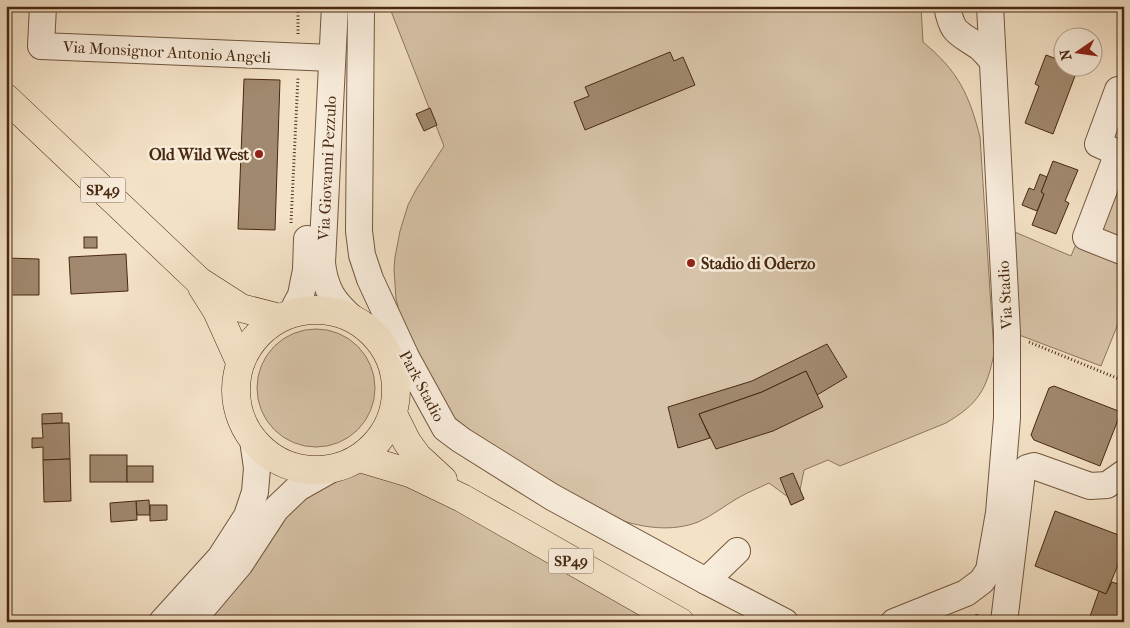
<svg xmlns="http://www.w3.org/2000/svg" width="1130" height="628" viewBox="0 0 1130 628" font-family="'IM FELL French Canon',serif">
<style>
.green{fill:#d7c3a8;stroke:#90765c}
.building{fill:#a1896f;stroke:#482910}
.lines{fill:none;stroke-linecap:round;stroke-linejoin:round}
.minor-casing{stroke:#73573e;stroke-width:28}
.major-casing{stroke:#482910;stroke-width:29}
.path{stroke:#482910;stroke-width:3;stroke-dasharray:1 2.5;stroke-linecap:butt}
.minor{stroke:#f8ecdb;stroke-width:26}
.major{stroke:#f4e2c7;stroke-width:28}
.poi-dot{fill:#8f2418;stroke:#f8ecdb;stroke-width:2}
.labels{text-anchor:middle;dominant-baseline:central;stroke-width:5;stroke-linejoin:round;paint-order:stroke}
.shield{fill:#f8ecdb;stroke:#7d644d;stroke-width:1}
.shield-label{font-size:15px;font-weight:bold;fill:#482910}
.street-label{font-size:16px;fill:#482910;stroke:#f8ecdb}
.poi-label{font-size:16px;font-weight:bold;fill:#482910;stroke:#f8ecdb;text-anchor:end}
</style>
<rect width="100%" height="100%" fill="#f4e2c7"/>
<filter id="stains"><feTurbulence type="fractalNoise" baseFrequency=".004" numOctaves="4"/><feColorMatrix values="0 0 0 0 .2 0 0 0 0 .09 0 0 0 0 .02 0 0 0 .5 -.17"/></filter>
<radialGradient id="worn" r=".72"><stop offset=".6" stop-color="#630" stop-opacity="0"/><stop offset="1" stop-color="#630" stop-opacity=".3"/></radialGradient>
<g class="green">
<path d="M389 6H921L923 42C958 71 969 94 980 137L994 353C987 390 978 404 946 423L840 466 828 460 804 470 800 490 804 499 791 505 788 497 769 483C759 488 748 492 738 498 724 506 712 516 698 522 673 532 642 528 618 519L533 473 473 433 449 413 403 327 396 299 394 269 395 257 400 231 408 205 417 188 444 146Z"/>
<polygon points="1124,176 1124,244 1100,234"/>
<polygon points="1010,230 1071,256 1076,244 1124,264 1124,309 1101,366 1014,333"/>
<circle cx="316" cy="388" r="59"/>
<polygon points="360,458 673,622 191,622 240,564 330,470 346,466"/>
</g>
<g class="building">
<polygon points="670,52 674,61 683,57 695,85 585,130 574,102 589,96 585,87"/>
<polygon points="1046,55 1062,61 1062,68 1078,68 1053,134 1025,123 1039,86 1035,84"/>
<polygon points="244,79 280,80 275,230 238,229"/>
<polygon points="430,108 437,125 424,131 416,114"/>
<polygon points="1053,161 1078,170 1065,201 1069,203 1056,234 1032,225 1044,194 1041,192"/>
<polygon points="1040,174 1047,177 1041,192 1044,194 1037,211 1022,205 1029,188 1034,190"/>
<rect x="84" y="237" width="13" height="11"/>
<polygon points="126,254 128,291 71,294 69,257"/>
<polygon points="6,258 39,259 39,295 6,295"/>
<polygon points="827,344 847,377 817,395 806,371 762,392 699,414 710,438 678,448 668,407 752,381"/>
<polygon points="806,371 823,407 773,431 716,449 699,414 762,392"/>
<polygon points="1054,386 1121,412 1100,466 1034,440 1031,435 1037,419 1049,388"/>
<polygon points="62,413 62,423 42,424 42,414"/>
<polygon points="62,423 69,423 70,459 43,460 43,447 32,448 32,438 43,438 42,424"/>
<rect x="90" y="455" width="37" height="27"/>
<polygon points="70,459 71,501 44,502 43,460"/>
<rect x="127" y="466" width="26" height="16"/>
<polygon points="793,473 804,499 791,505 780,478"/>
<polygon points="149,500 150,515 137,515 136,501"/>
<polygon points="136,501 137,520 111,522 110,503"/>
<polygon points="150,505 167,505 167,520 150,521"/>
<polygon points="1055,511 1124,537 1124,550 1106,594 1035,566"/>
<polygon points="1112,582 1124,586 1124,622 1088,622 1099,591 1106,594"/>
</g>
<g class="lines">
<g class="minor-casing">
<g id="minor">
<polyline points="43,6 41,46 332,58"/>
<path d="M335 6 322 263C325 290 334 302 353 319"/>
<polyline points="361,6 359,231 362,255 370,279 406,357 445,428 461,440 552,497 706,581 737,551"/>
<path d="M947 6C952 33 957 32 978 46 983 49 987 55 992 60"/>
<polyline points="1118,90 1098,144 1118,153 1086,237 1124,252"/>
<polyline points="291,314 301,295 306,270 307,239"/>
<polyline points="706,581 785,622"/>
<polyline points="162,622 220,558 247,516 255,492 257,468 253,440"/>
<polyline points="191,622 240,564 276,509 298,488 330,470"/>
<polyline points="894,622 966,593 982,581 989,570 999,513 1007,418 1007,333 990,6"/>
<polyline points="1004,622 1022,473 1027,468 1034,466 1090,486 1107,485 1124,473"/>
</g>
</g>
<g class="major-casing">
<g id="major">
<polyline points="6,98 199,281 241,308 280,318"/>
<polyline points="202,287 217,311 240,362"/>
<circle cx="316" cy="390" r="80"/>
<polyline points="393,414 407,442 418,457 443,480"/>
<polyline points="360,458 410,473 462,498 680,622"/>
</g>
</g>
<g class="path">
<polyline points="298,34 298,6"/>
<polyline points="291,223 298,77"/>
<polyline points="1029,342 1124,381"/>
<polyline points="976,622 977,612"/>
</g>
<use href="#minor" class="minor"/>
<use href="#major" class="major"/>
</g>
<g class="poi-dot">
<circle cx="259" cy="154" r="5"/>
<circle cx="691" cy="263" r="5"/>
</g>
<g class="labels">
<g class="shield">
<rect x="80.5" y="177.5" width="45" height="25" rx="4"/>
<rect x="548.5" y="548.5" width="45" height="25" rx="4"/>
</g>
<g class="shield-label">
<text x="103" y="190">SP49</text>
<text x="571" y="561">SP49</text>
</g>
<g class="street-label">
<text transform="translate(167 52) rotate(3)">Via Monsignor Antonio Angeli</text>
<text transform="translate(327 168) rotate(-87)">Via Giovanni Pezzulo</text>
<text transform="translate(1005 295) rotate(-93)">Via Stadio</text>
<text transform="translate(422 386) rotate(62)">Park Stadio</text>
</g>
<g class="poi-label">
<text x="249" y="154">Old Wild West</text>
<text x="701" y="263" text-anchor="start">Stadio di Oderzo</text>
</g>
</g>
<rect width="1130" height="628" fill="none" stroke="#f4e2c7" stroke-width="25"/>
<rect x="8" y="8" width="1115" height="613" fill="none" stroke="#482910" stroke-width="2.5"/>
<rect x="12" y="12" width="1105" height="603" fill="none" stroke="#482910"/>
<g transform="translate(1078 52) rotate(257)"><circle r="24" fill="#f8ecdb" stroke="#b29e8a"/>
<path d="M0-4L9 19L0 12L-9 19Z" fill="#8f2418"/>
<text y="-8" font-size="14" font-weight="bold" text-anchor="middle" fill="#482910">N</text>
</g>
<rect width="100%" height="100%" filter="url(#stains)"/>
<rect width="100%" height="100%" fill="url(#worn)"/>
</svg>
